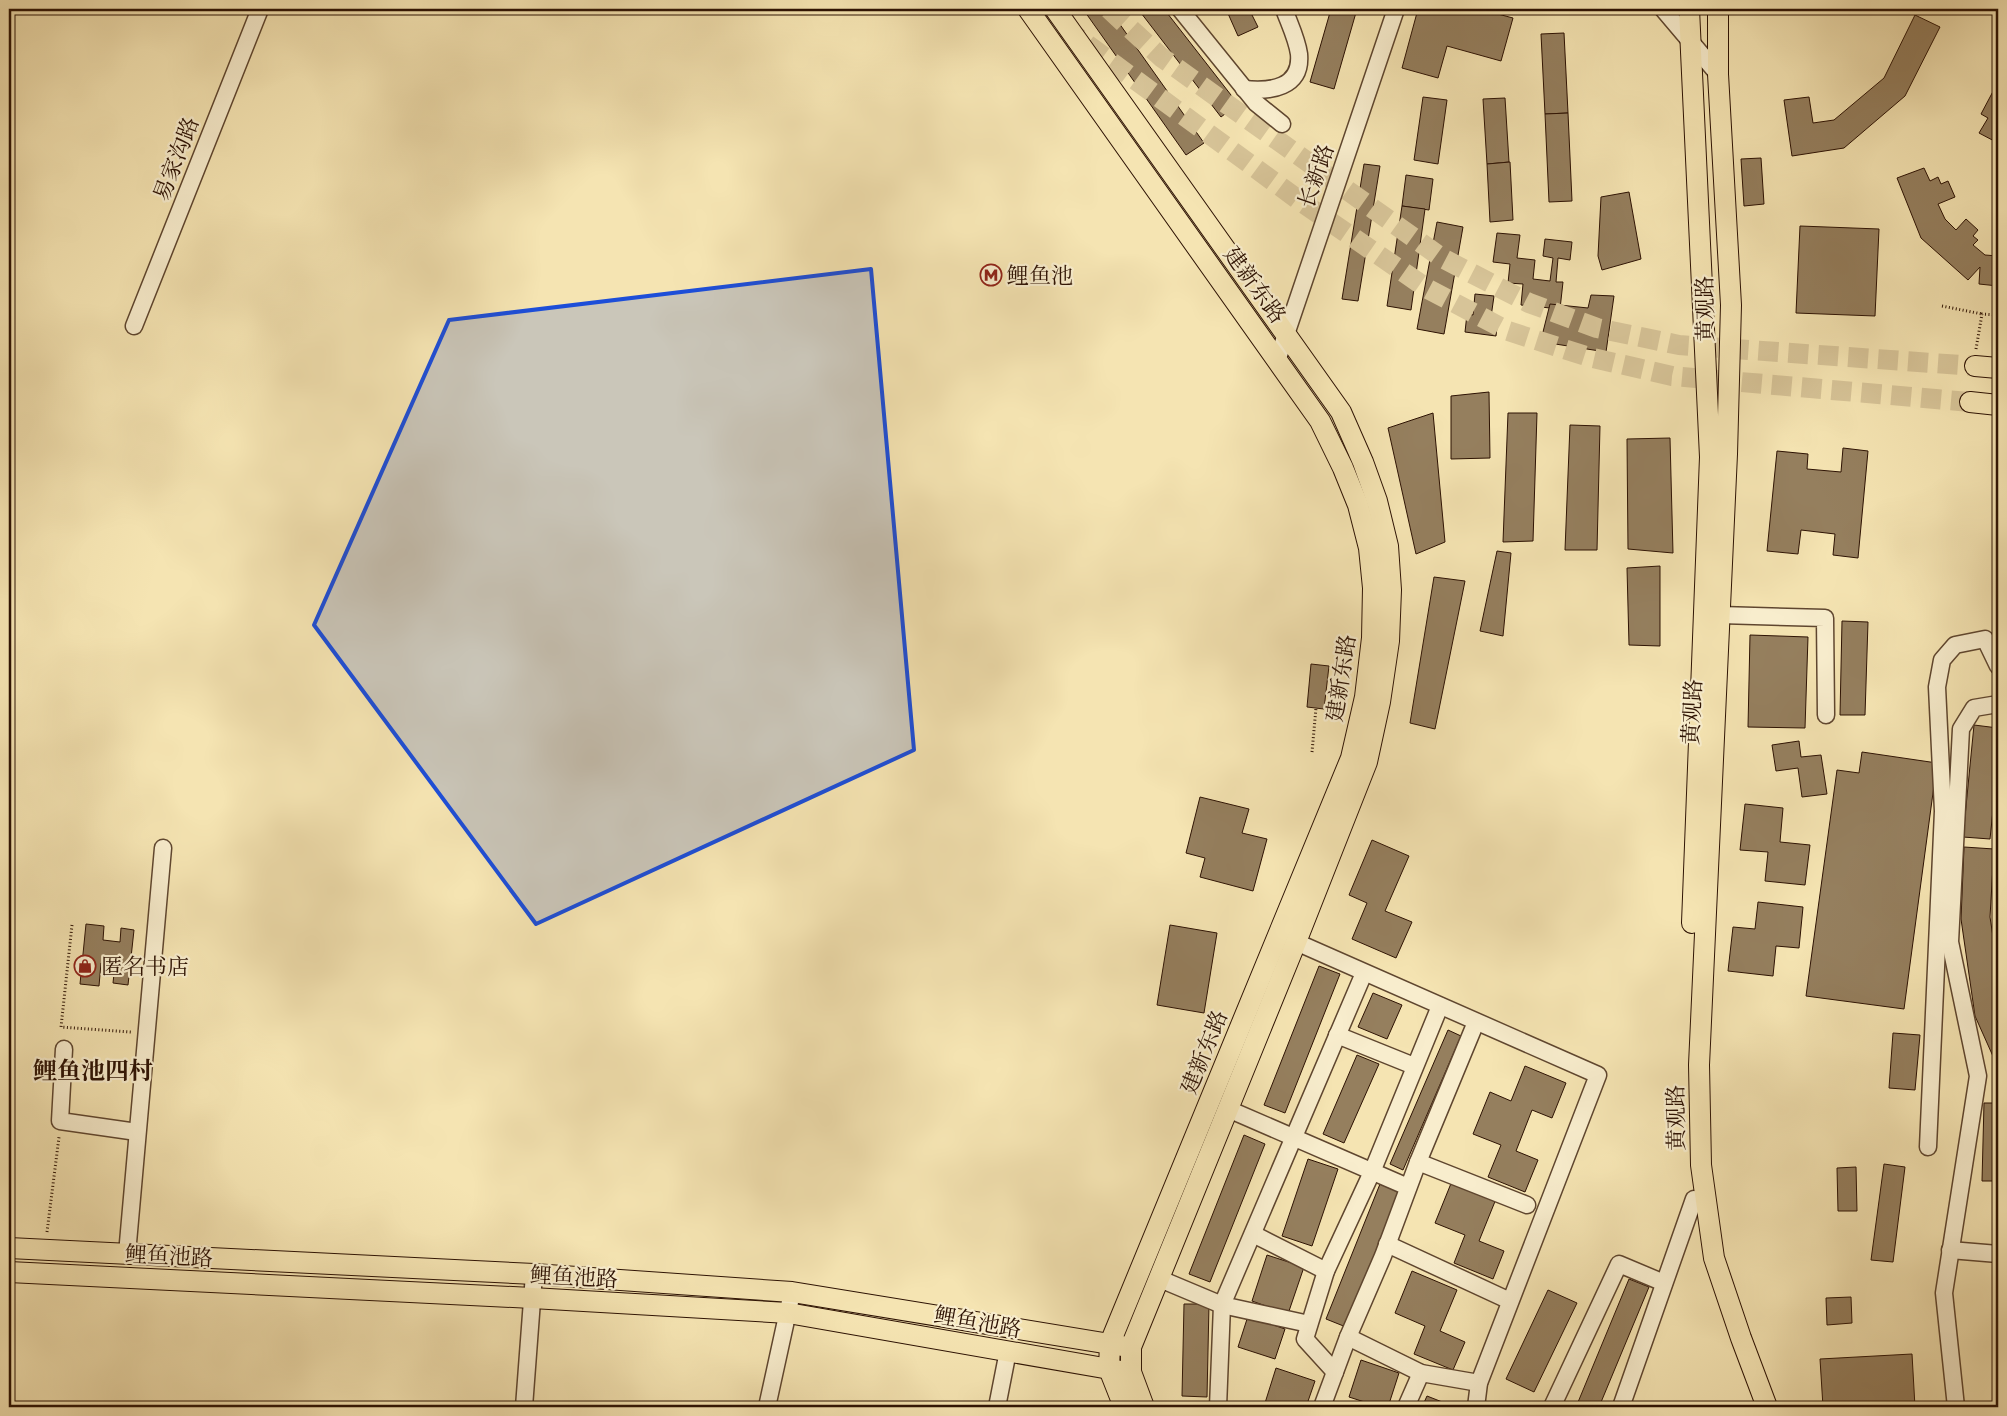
<svg xmlns="http://www.w3.org/2000/svg" width="2007" height="1416" viewBox="0 0 2007 1416" font-family="'EB Garamond','Noto Serif SC',serif">
<style>
.building{fill:#957f5e;stroke:#2d1203}
.lines{fill:none;stroke-linecap:round;stroke-linejoin:round}
.major-tunnel{stroke:#d7c498;stroke-width:20;stroke-dasharray:20 10;stroke-linecap:butt}
.minor-casing{stroke:#5f462f;stroke-width:19}
.major-casing{stroke:#2d1203;stroke-width:22}
.path{stroke:#2d1203;stroke-width:3;stroke-dasharray:1 2.5;stroke-linecap:butt}
.minor{stroke:#f8edcd;stroke-width:16}
.major{stroke:#f5e4b2;stroke-width:20}
.marked{fill:#1d4ed8;fill-opacity:0.2;stroke:#1d4ed8;stroke-width:4;stroke-linejoin:round}
.labels{text-anchor:middle;dominant-baseline:central;stroke-width:4.5;stroke-linejoin:round;paint-order:stroke}
.street-label{font-size:22px;fill:#2d1203;stroke:#f8edcd}
.poi-label{font-size:22px;fill:#2d1203;stroke:#f8edcd;text-anchor:start}
.neighbourhood-label{font-size:24px;font-weight:bold;fill:#2d1203;stroke:#f8edcd}
</style>
<rect width="100%" height="100%" fill="#f5e4b2"/>
<filter id="stains"><feTurbulence type="fractalNoise" baseFrequency=".004" numOctaves="4"/><feColorMatrix values="0 0 0 0 .2 0 0 0 0 .09 0 0 0 0 .02 0 0 0 .5 -.17"/></filter>
<radialGradient id="worn" r=".72"><stop offset=".6" stop-color="#630" stop-opacity="0"/><stop offset="1" stop-color="#630" stop-opacity=".3"/></radialGradient>
<g class="building">
<polygon points="1083,9 1109,9 1204,143 1186,155"/>
<polygon points="1138,9 1164,9 1238,104 1221,117"/>
<polygon points="1226,9 1249,9 1258,27 1238,36"/>
<polygon points="1331,9 1357,9 1334,89 1310,82"/>
<polygon points="1418,9 1479,9 1513,18 1501,61 1447,46 1438,78 1402,68"/>
<polygon points="1915,15 1940,27 1905,96 1844,148 1792,156 1784,100 1809,97 1813,123 1834,120 1884,78"/>
<polygon points="1564,33 1568,113 1545,114 1541,34"/>
<polygon points="1998,82 1998,143 1979,133 1988,118 1981,114"/>
<polygon points="1423,97 1447,100 1438,164 1414,160"/>
<polygon points="1505,98 1509,162 1487,164 1483,99"/>
<polygon points="1568,113 1572,201 1549,202 1545,114"/>
<polygon points="1761,158 1764,204 1744,206 1741,159"/>
<polygon points="1510,162 1513,220 1490,222 1487,164"/>
<polygon points="1364,164 1380,166 1358,301 1342,299"/>
<polygon points="1924,168 1930,181 1938,177 1941,184 1948,181 1955,197 1938,204 1945,219 1956,230 1966,219 1978,230 1973,236 1978,240 1973,245 1985,255 1998,256 1998,286 1979,284 1980,267 1968,280 1921,238 1897,178"/>
<polygon points="1406,175 1433,179 1429,210 1402,206"/>
<polygon points="1629,192 1641,259 1602,270 1598,256 1601,197"/>
<polygon points="1402,206 1425,209 1411,310 1387,306"/>
<polygon points="1437,222 1463,227 1444,334 1417,329"/>
<polygon points="1800,226 1879,229 1875,316 1796,313"/>
<polygon points="1497,233 1520,235 1517,258 1535,260 1533,279 1550,281 1553,258 1543,256 1545,239 1572,242 1570,260 1558,258 1556,282 1563,282 1560,309 1521,305 1523,284 1508,283 1510,264 1493,262"/>
<polygon points="1475,294 1494,296 1491,317 1498,318 1496,336 1465,332 1467,314 1473,315"/>
<polygon points="1591,295 1614,296 1606,352 1549,343 1541,340 1550,304 1588,308"/>
<polygon points="1489,392 1490,458 1451,459 1451,396"/>
<polygon points="1433,413 1445,542 1416,554 1388,428"/>
<polygon points="1508,413 1537,413 1533,541 1503,542"/>
<polygon points="1570,425 1600,426 1597,550 1565,550"/>
<polygon points="1670,438 1673,553 1628,549 1627,439"/>
<polygon points="1843,448 1868,451 1858,558 1833,555 1835,534 1801,530 1798,554 1767,551 1777,451 1808,454 1807,469 1841,472"/>
<polygon points="1497,551 1511,553 1503,636 1480,631"/>
<polygon points="1660,566 1660,646 1629,645 1627,568"/>
<polygon points="1434,577 1465,581 1435,729 1410,723"/>
<polygon points="1842,621 1868,622 1865,715 1840,715"/>
<polygon points="1750,635 1808,637 1805,728 1748,727"/>
<polygon points="1311,664 1329,666 1324,709 1307,707"/>
<polygon points="1974,725 1998,728 1998,762 1990,839 1963,837"/>
<polygon points="1799,741 1801,757 1821,755 1827,794 1802,797 1798,768 1776,771 1772,745"/>
<polygon points="1862,752 1937,763 1904,1009 1806,996 1837,770 1859,773"/>
<polygon points="1200,797 1249,809 1242,833 1267,839 1253,891 1200,877 1205,858 1186,853"/>
<polygon points="1745,804 1783,808 1780,842 1810,845 1805,885 1765,881 1768,852 1740,850"/>
<polygon points="1372,840 1409,856 1385,911 1412,922 1396,958 1352,939 1367,903 1349,895"/>
<polygon points="1964,847 1994,849 1990,917 1998,970 1998,1062 1996,1063 1975,1016 1961,919"/>
<polygon points="1758,902 1803,907 1799,948 1776,946 1773,976 1728,971 1733,927 1755,929"/>
<polygon points="86,924 104,926 103,940 120,942 121,928 134,930 128,985 113,983 115,964 101,963 99,986 80,984"/>
<polygon points="1170,925 1217,933 1204,1013 1157,1005"/>
<polygon points="1319,966 1340,974 1285,1113 1264,1105"/>
<polygon points="1373,993 1402,1005 1387,1039 1358,1027"/>
<polygon points="1448,1030 1461,1036 1403,1170 1390,1164"/>
<polygon points="1893,1033 1920,1035 1915,1090 1889,1088"/>
<polygon points="1357,1055 1379,1064 1344,1143 1323,1134"/>
<polygon points="1525,1066 1566,1083 1552,1118 1532,1110 1516,1151 1538,1160 1525,1192 1488,1177 1501,1145 1473,1134 1490,1092 1511,1101"/>
<polygon points="1984,1103 1998,1103 1998,1181 1982,1181"/>
<polygon points="1244,1135 1265,1144 1210,1282 1189,1274"/>
<polygon points="1308,1159 1338,1169 1312,1246 1282,1236"/>
<polygon points="1884,1164 1905,1167 1893,1262 1871,1260"/>
<polygon points="1856,1167 1857,1211 1838,1211 1837,1168"/>
<polygon points="1452,1181 1496,1199 1479,1241 1504,1251 1493,1279 1454,1263 1465,1235 1435,1223"/>
<polygon points="1380,1184 1399,1192 1346,1327 1326,1319"/>
<polygon points="1267,1255 1304,1267 1288,1314 1252,1301"/>
<polygon points="1412,1271 1457,1290 1440,1331 1465,1342 1453,1370 1414,1354 1425,1326 1395,1313"/>
<polygon points="1629,1279 1649,1287 1599,1407 1576,1407"/>
<polygon points="1548,1290 1577,1303 1534,1392 1506,1379"/>
<polygon points="1851,1297 1852,1323 1827,1325 1826,1298"/>
<polygon points="1184,1304 1209,1304 1207,1397 1182,1396"/>
<polygon points="1248,1316 1285,1329 1275,1359 1238,1347"/>
<polygon points="1912,1354 1915,1407 1823,1407 1820,1359"/>
<polygon points="1361,1360 1399,1373 1388,1407 1380,1407 1349,1397"/>
<polygon points="1276,1368 1315,1381 1306,1407 1278,1407 1265,1403"/>
<polygon points="1427,1396 1455,1407 1422,1407"/>
</g>
<g class="lines">
<g class="major-tunnel">
<polyline points="1039,9 1300,201 1428,289 1508,331 1589,357 1672,376 1970,402"/>
<polyline points="1109,9 1161,57 1442,258 1529,303 1597,328 1679,345 1975,366"/>
</g>
<g class="minor-casing">
<g id="minor">
<polyline points="1180,9 1256,103 1282,124"/>
<polyline points="1663,9 1718,74"/>
<path d="M1244 89C1270 92 1302 88 1299 54 1297 39 1289 23 1284 9"/>
<polyline points="134,326 260,9"/>
<polyline points="1278,358 1396,9"/>
<polyline points="1720,615 1825,618 1826,715"/>
<polyline points="1296,942 1598,1075 1479,1383 1476,1407"/>
<polyline points="1337,1035 1414,1066"/>
<polyline points="64,1049 60,1121 137,1132"/>
<polyline points="1228,1109 1408,1187"/>
<polyline points="1928,1147 1943,811 1937,687 1942,660 1955,645 1985,639 1998,666"/>
<polyline points="1418,1162 1527,1205"/>
<polyline points="1253,1234 1326,1271"/>
<polyline points="1387,1244 1510,1301"/>
<polyline points="1950,1250 1998,1254"/>
<polyline points="127,1254 163,848"/>
<polyline points="1160,1279 1222,1305 1309,1324"/>
<polyline points="1348,1337 1421,1373 1479,1383"/>
<polyline points="1335,1372 1305,1339 1326,1271 1372,1172 1440,1006"/>
<polyline points="524,1407 534,1274"/>
<polyline points="767,1407 790,1302"/>
<polyline points="997,1407 1008,1351"/>
<polyline points="1218,1407 1222,1305 1364,973"/>
<polyline points="1322,1407 1348,1337 1383,1256 1418,1162 1476,1022"/>
<polyline points="1406,1407 1421,1373"/>
<polyline points="1552,1407 1619,1264 1664,1283"/>
<polyline points="1621,1407 1694,1199"/>
<polyline points="1956,1407 1944,1293 1978,1076 1950,942 1961,729 1974,708 1998,704"/>
</g>
</g>
<g class="major-casing">
<g id="major">
<polyline points="1028,9 1320,421 1343,468 1358,505 1369,548 1373,588 1372,638 1365,697 1351,758 1110,1343 1109,1369 1124,1407"/>
<polyline points="1055,9 1341,412 1363,462 1377,501 1388,546 1391,590 1389,641 1380,702 1367,762 1296,942 1131,1347 1131,1372 1144,1407"/>
<polyline points="1689,9 1710,457 1692,923"/>
<polyline points="1718,9 1718,74 1731,305 1727,454 1699,1065 1701,1165 1714,1258 1741,1338 1767,1407"/>
<polyline points="1975,366 1998,368"/>
<polyline points="1970,402 1998,405"/>
<polyline points="9,1248 534,1274 792,1292 1122,1346"/>
<polyline points="9,1272 532,1298 788,1313 1121,1371"/>
</g>
</g>
<g class="path">
<polyline points="1942,306 1982,314"/>
<polyline points="1976,349 1982,314 1998,315"/>
<polyline points="1312,752 1316,708"/>
<polyline points="72,925 61,1027 131,1032"/>
<polyline points="47,1232 59,1137"/>
</g>
<use href="#minor" class="minor"/>
<use href="#major" class="major"/>
</g>
<path class="marked" d="M871 269 914 750 536 924 314 625 449 320Z"/>
<defs>
<g id="metro-ring" transform="scale(1.125)"><circle r="9.5" fill="#f8edcd" stroke="#8f2418" stroke-width="1.5"/><path d="M-5.5 5V-5H-3L0 0L3-5H5.5V5H3V-.5L0 4L-3-.5V5Z" fill="#8f2418"/></g>
<g id="shop-ring" transform="scale(1.125)"><circle r="9.5" fill="#f8edcd" stroke="#8f2418" stroke-width="1.5"/><path d="M-5-2.5h2.3a2.7 3.5 0 0 1 5.4 0H5L5.5 6h-11ZM-1.5-2.5h3a1.5 2.3 0 0 0-3 0Z" fill="#8f2418"/></g>
</defs>
<g fill-rule="evenodd">
<use href="#metro-ring" x="991" y="275"/>
<use href="#shop-ring" x="85" y="966"/>
</g>
<g class="labels">
<g class="street-label">
<text transform="translate(176 159) rotate(-69)">易家沟路</text>
<text transform="translate(1316 176) rotate(-71)">长新路</text>
<text transform="translate(1255 285) rotate(54)">建新东路</text>
<text transform="translate(1705 309) rotate(-91)">黄观路</text>
<text transform="translate(1341 678) rotate(-81)">建新东路</text>
<text transform="translate(1692 712) rotate(-87)">黄观路</text>
<text transform="translate(1204 1052) rotate(-68)">建新东路</text>
<text transform="translate(1676 1118) rotate(-91)">黄观路</text>
<text transform="translate(169 1256) rotate(3)">鲤鱼池路</text>
<text transform="translate(574 1277) rotate(3)">鲤鱼池路</text>
<text transform="translate(978 1322) rotate(10)">鲤鱼池路</text>
</g>
<g class="poi-label">
<text x="1007" y="275">鲤鱼池</text>
<text x="101" y="966">匿名书店</text>
</g>
<g class="neighbourhood-label">
<text x="93" y="1070">鲤鱼池四村</text>
</g>
</g>
<rect width="2007" height="1416" fill="none" stroke="#f5e4b2" stroke-width="30"/>
<rect x="10" y="10" width="1987" height="1396" fill="none" stroke="#2d1203" stroke-width="2.5"/>
<rect x="15" y="15" width="1977" height="1386" fill="none" stroke="#2d1203"/>
<rect width="100%" height="100%" filter="url(#stains)"/>
<rect width="100%" height="100%" fill="url(#worn)"/>
</svg>
